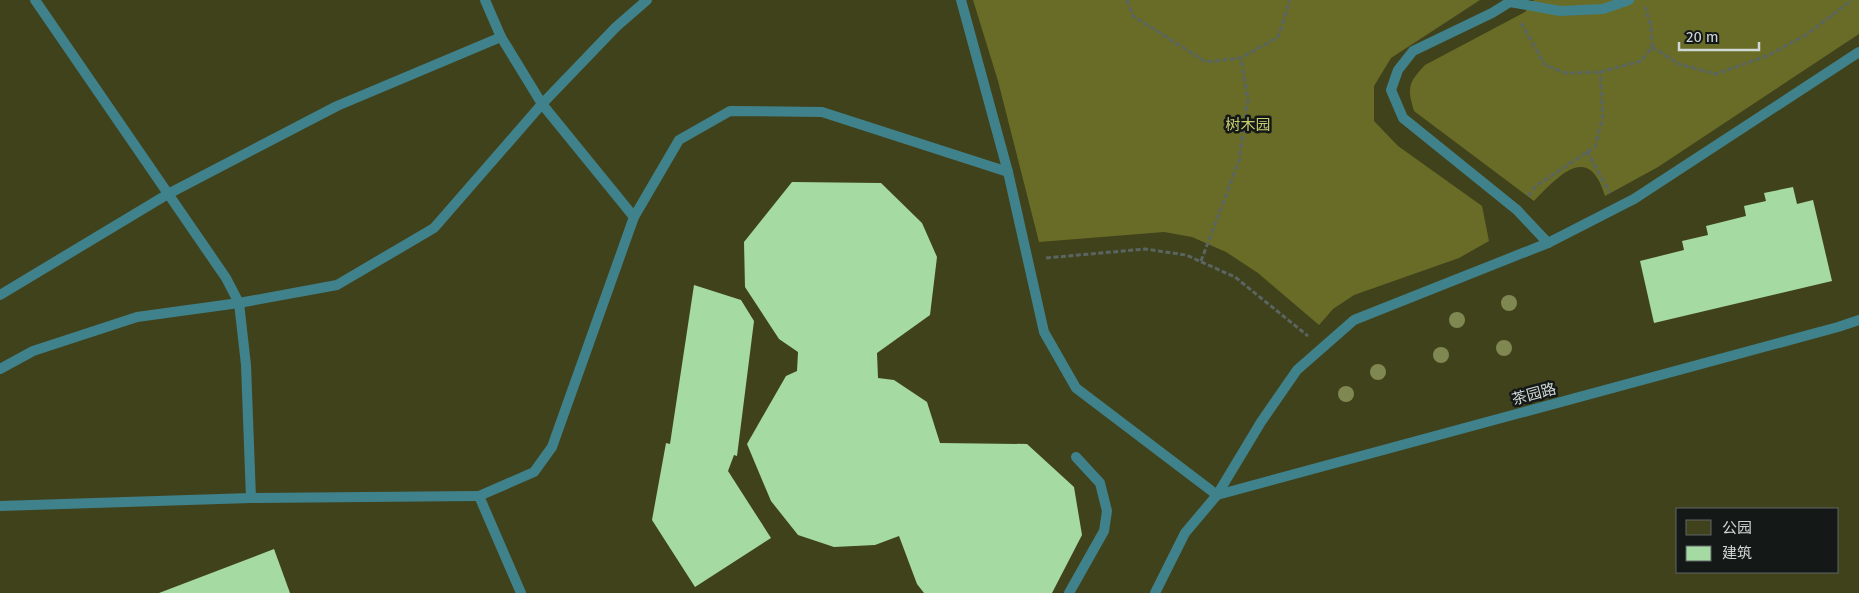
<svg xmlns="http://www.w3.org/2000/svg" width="1859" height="593" viewBox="0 0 1859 593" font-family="'Fira Sans','Noto Sans SC',sans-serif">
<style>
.green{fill:#40421c;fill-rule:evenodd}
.forest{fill:#696c26}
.building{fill:#a6daa3}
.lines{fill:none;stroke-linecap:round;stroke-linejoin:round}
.path{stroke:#5a6562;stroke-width:3;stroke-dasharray:5 2.5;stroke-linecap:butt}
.lane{stroke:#40828b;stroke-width:10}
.tree{fill:#808851}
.labels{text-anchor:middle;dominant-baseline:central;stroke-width:5;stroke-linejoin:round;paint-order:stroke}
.park-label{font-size:15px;fill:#c9cd6c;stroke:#141918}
.street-label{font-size:15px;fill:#d0d8d6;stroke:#141918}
</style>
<rect width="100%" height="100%" fill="#26332f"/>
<path class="green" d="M0 0H1859V593H0ZM1678 509H1838V572H1678Z"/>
<g class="forest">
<polygon points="973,0 1480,0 1391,58 1374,86 1374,121 1398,146 1482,206 1489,241 1459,258 1354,295 1333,309 1319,325 1258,273 1226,252 1192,237 1164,232 1039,242 998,81"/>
<path d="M1534 0H1859V34L1658 167 1605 196C1589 142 1559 175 1534 201L1414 111C1407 88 1408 83 1425 65L1525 12Z"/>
</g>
<g class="building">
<polygon points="792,182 881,183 922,223 937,257 930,315 877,353 878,378 894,380 927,402 940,443 1027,444 1074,487 1082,535 1052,593 924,593 917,584 899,536 875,545 834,547 798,535 771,501 747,444 786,376 797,371 798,352 779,339 745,287 744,242"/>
<polygon points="1793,187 1797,204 1813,200 1832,281 1654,323 1640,261 1684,250 1682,241 1708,235 1706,226 1746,216 1744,206 1766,201 1764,193"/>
<polygon points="694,285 741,300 754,321 737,456 734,455 728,471 771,538 695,587 652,520 666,443 670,444"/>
<polygon points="274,549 290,593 159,593"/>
</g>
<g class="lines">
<g class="path">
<polyline points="1127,0 1133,16 1206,62 1241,58 1278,37 1290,0"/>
<polyline points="1521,23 1545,65 1566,73 1600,72 1641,61 1652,47 1651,26 1645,7"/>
<polyline points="1652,47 1679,64 1716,74 1769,55 1806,35 1852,0"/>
<polyline points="1587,151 1610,193"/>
<polyline points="1528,196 1536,186 1595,147 1603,116 1600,72"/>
<polyline points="1046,258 1145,249 1186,255 1235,277 1308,336"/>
<polyline points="1201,261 1239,161 1248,100 1241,58"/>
</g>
<g class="lane">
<polyline points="35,0 226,278 239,303 246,365 251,498"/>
<polyline points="485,0 501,37 542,104 634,217"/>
<polyline points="961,0 1008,172 1044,332 1076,388 1217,495"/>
<polyline points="1513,0 1492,13 1413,51 1398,70 1391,90 1403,118 1517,210 1548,243"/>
<polyline points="1510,2 1560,11 1603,9 1629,0"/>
<polyline points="0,295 168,194 337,106 501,37"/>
<polyline points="0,369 33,351 137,317 239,303 337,285 434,228 542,104 616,27 647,0"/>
<polyline points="1217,495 1838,327 1859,320"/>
<polyline points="0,506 251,498 479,496"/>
<polyline points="521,593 479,496 534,472 552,447 634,217 679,140 730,111 822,112 1008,172"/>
<polyline points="1069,593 1104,531 1107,511 1100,483 1076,457"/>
<polyline points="1155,593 1185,533 1217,495 1261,422 1297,370 1354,320 1548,243 1634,199 1859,52"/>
</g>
</g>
<g class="tree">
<circle cx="1509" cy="303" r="8"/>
<circle cx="1457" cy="320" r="8"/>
<circle cx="1504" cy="348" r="8"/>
<circle cx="1441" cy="355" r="8"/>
<circle cx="1378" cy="372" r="8"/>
<circle cx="1346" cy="394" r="8"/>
</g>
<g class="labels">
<g class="park-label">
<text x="1248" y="125">树木园</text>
</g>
<g class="street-label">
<text transform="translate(1534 394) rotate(-15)">茶园路</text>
</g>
</g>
<rect x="1676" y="508" width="162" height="65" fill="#141918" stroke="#5f6564"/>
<rect x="1686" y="520" width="25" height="15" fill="#40421c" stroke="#5f6564"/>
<text x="1722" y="533" font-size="15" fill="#d0d8d6">公园</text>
<rect x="1686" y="546" width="25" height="15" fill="#a6daa3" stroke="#5f6564"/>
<text x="1722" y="558" font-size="15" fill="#d0d8d6">建筑</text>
<path d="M1679 42v8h80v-8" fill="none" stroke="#d0d8d6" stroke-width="2.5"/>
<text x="1686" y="42" font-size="15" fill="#d0d8d6" stroke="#141918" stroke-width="4" paint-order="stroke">20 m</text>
</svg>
